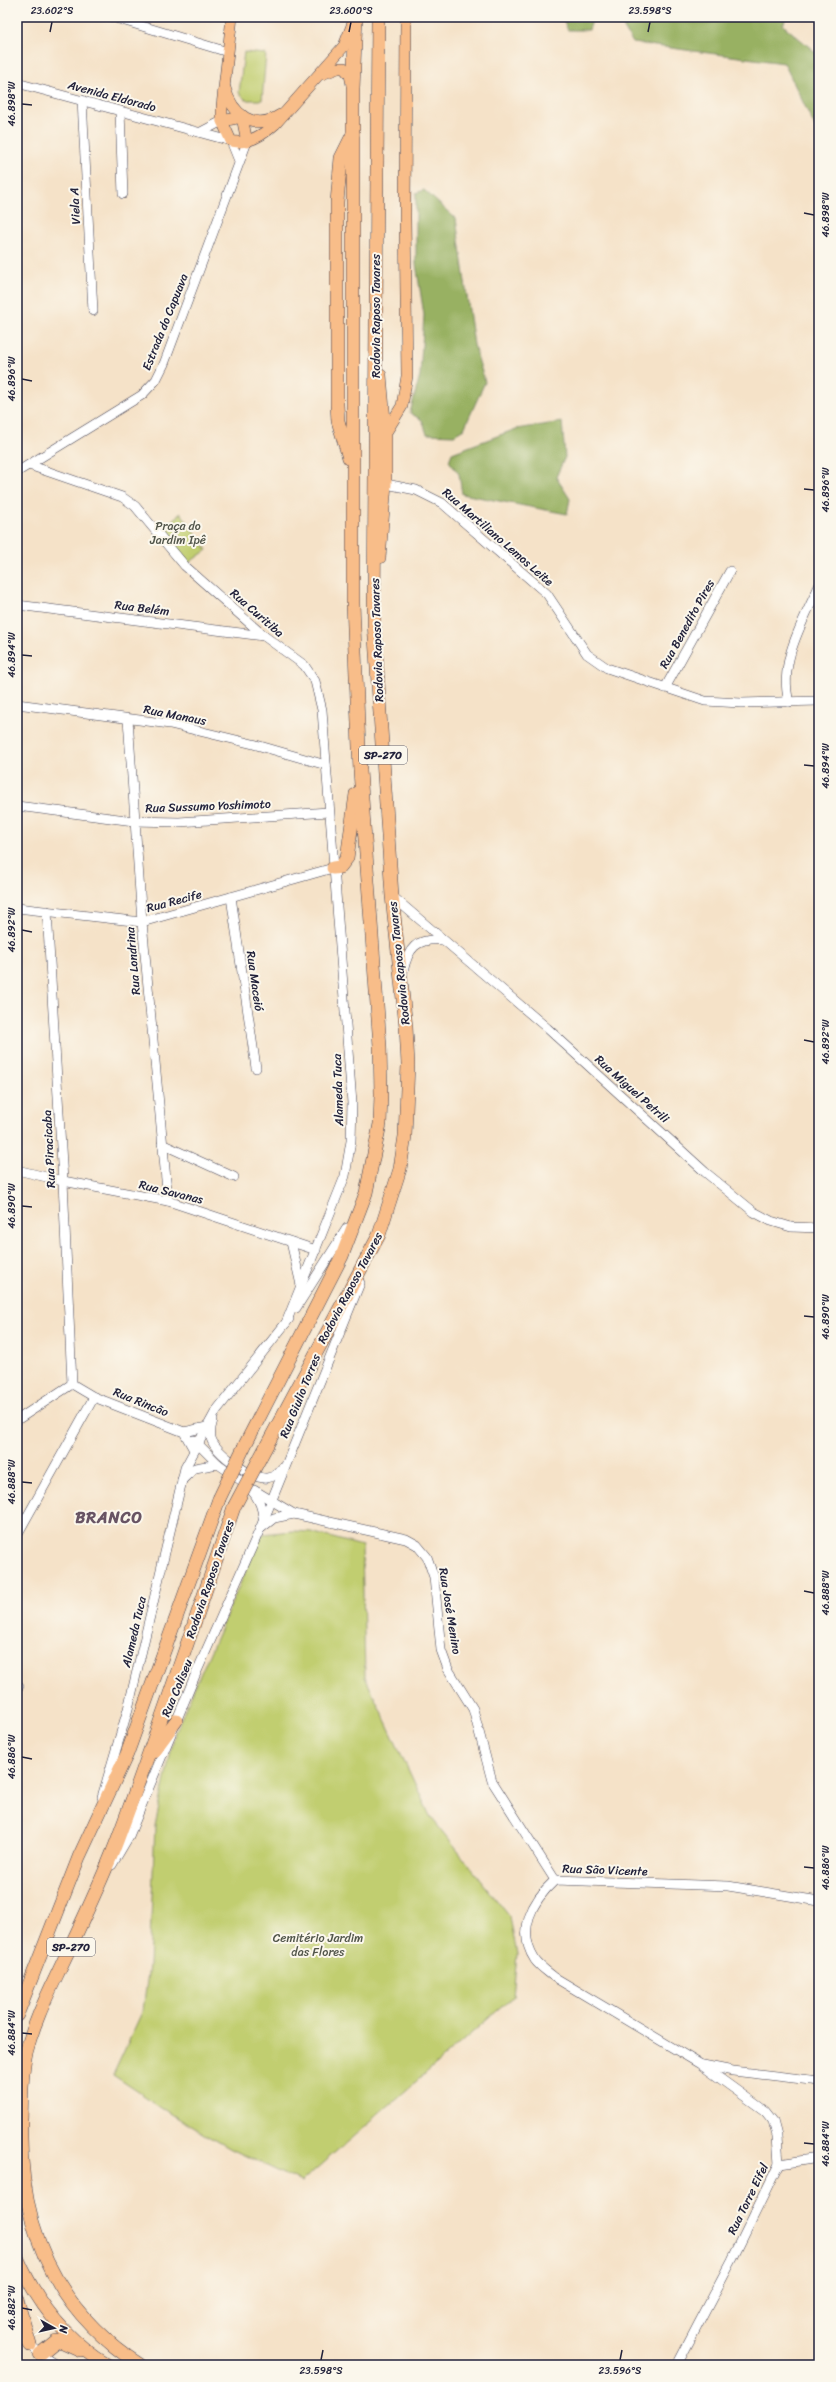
<svg xmlns="http://www.w3.org/2000/svg" width="836" height="2382" viewBox="0 0 836 2382" font-family="Sriracha,sans-serif">
<style>
.green{fill:#c1ce6f;stroke:#727855}
.forest{fill:#98b162;stroke:#5d6a4e}
.lines{fill:none;stroke-linecap:round;stroke-linejoin:round}
.minor-casing{stroke:#423f50;stroke-width:10}
.major-casing{stroke:#423f50;stroke-width:12}
.highway-casing{stroke:#423f50;stroke-width:14}
.minor{stroke:#fff;stroke-width:9}
.major{stroke:#f8bd89;stroke-width:11}
.highway{stroke:#f8bd89;stroke-width:13}
.highway-bridge-casing{stroke:#423f50;stroke-width:14;stroke-linecap:butt}
.highway-bridge{stroke:#f8bd89;stroke-width:13}
.ticks{fill:none;stroke:#22223b;stroke-width:1.5}
.labels{text-anchor:middle;dominant-baseline:central;stroke-width:4;stroke-linejoin:round;paint-order:stroke}
.shield{fill:#fbf7ec;stroke:#636270;stroke-width:1}
.shield-label{font-size:11px;font-weight:bold;fill:#22223b}
.street-label{font-size:12px;fill:#22223b;stroke:#fbf7ec}
.park-label{font-size:12px;fill:#52564b;stroke:#fbf7ec}
.district-label{font-size:16px;font-weight:bold;letter-spacing:1px;fill:#685464;stroke:#fbf7ec}
.neatline{fill:none;stroke:#22223b;stroke-width:1.5}
.ticks-label{font-size:10px;text-anchor:middle;fill:#22223b}
</style>
<rect width="100%" height="100%" fill="#fbf7ec"/>
<filter id="ink" filterUnits="userSpaceOnUse"><feTurbulence type="fractalNoise" baseFrequency=".025" numOctaves="2"/><feDisplacementMap in="SourceGraphic" scale="8" xChannelSelector="R" yChannelSelector="G"/><feConvolveMatrix kernelMatrix="1 2 1 2 8 2 1 2 1" color-interpolation-filters="sRGB"/></filter>
<filter id="wash" filterUnits="userSpaceOnUse"><feTurbulence type="fractalNoise" baseFrequency=".012" numOctaves="4" result="noise"/><feDisplacementMap in="SourceGraphic" scale="16" xChannelSelector="R" yChannelSelector="G"/><feGaussianBlur stdDeviation="0.9" result="paint"/><feColorMatrix in="noise" values="0 0 0 0 0 0 0 0 0 0 0 0 0 0 0 0 0 1.4 0 .05"/><feComposite in="paint" operator="in"/></filter>
<g filter="url(#wash)">
<rect width="100%" height="100%" fill="#f5e2c8"/>
<g class="green">
<polygon points="244,52 266,54 262,100 246,100 239,93"/>
<polygon points="181,513 207,550 187,564 159,530"/>
<polygon points="293,1531 311,1532 362,1546 365,1677 430,1816 510,1917 517,1954 513,1997 301,2182 231,2149 176,2117 113,2075 143,2010 149,1966 155,1826 175,1732 262,1534"/>
</g>
<g class="forest">
<polygon points="562,17 593,17 589,30 568,30"/>
<polygon points="624,17 786,17 783,25 819,55 819,135 784,63 633,43 624,28"/>
<polygon points="424,190 456,219 474,345 485,382 464,429 454,435 427,434 422,420 410,413 420,375 424,315 416,264 416,193"/>
<polygon points="562,422 565,457 556,477 570,499 567,514 462,494 459,474 449,461 452,453 516,429"/>
</g>
</g>
<g filter="url(#ink)">
<g class="lines">
<g class="minor-casing">
<g id="minor">
<polyline points="112,17 228,52"/>
<polyline points="17,83 231,141 239,161"/>
<polyline points="82,100 93,311"/>
<polyline points="120,111 123,194"/>
<polyline points="201,132 222,121"/>
<polyline points="29,465 122,497 135,506 185,566 264,636 304,665 315,681 322,710 352,1103 351,1141 345,1176 286,1323"/>
<polyline points="17,472 142,395 156,380 164,364 247,142"/>
<polyline points="386,484 416,490 442,503 547,594 587,654 607,668 705,701 741,703 819,701"/>
<polyline points="17,605 264,636"/>
<polyline points="665,688 730,571"/>
<path d="M789 702C778 662 803 622 819 586"/>
<polyline points="17,704 170,724 253,744 326,765"/>
<polyline points="128,719 142,922 168,1201"/>
<polyline points="17,806 134,821 179,822 329,812"/>
<polyline points="392,896 547,1028 705,1172 754,1212 771,1221 791,1227 819,1228"/>
<polyline points="231,897 256,1068"/>
<polyline points="17,908 142,922 333,868"/>
<polyline points="47,911 63,1181 72,1384"/>
<path d="M403 972C408 948 416 938 442 940"/>
<polyline points="162,1144 234,1177"/>
<polyline points="17,1170 63,1181 168,1201 316,1250"/>
<polyline points="291,1242 301,1285"/>
<polyline points="296,1308 347,1228"/>
<polyline points="72,1384 94,1397 184,1432 194,1450"/>
<polyline points="17,1420 72,1384"/>
<path d="M213 1420C211 1426 210 1432 211 1438 215 1453 253 1480 267 1478 275 1477 278 1473 282 1468"/>
<polyline points="184,1432 207,1427"/>
<polyline points="194,1440 218,1464"/>
<path d="M182 1480 195 1468 218 1464C238 1478 262 1491 263 1518"/>
<polyline points="254,1490 294,1514"/>
<polyline points="260,1529 274,1518 294,1514 406,1539 417,1545 427,1557 434,1577 441,1650 448,1669 473,1709 492,1781 555,1880"/>
<polyline points="17,1535 94,1397"/>
<polyline points="17,1686 19,1686"/>
<polyline points="102,1797 128,1709 185,1468 216,1411 289,1319"/>
<polyline points="112,1865 129,1836 194,1678 260,1529 360,1283"/>
<polyline points="703,2065 733,2071 819,2081"/>
<polyline points="779,2164 819,2158"/>
<polyline points="17,2332 40,2354 58,2365"/>
<path d="M677 2365 732 2260 779 2164 777 2136 773 2121 765 2111 700 2064 554 1977C548 1972 539 1966 535 1960 516 1931 532 1901 555 1880L728 1886 819 1901"/>
</g>
</g>
<g class="major-casing">
<g id="major">
<path d="M232 17 222 106V121L231 141C247 145 263 135 275 124L344 46 353 23"/>
<polyline points="322,74 338,68 344,68 350,75 352,85"/>
<path d="M225 88C232 114 254 132 280 115"/>
<polyline points="222,121 242,117 247,142"/>
<polyline points="386,432 402,406 407,376 405,218 406,17"/>
<polyline points="380,558 386,484 386,432 381,375"/>
</g>
</g>
<g class="highway-casing">
<g id="highway">
<polyline points="349,458 338,421 337,405 337,202 341,158 353,134"/>
<polyline points="333,868 340,867 347,858 356,794"/>
<polyline points="244,1447 342,1256 366,1193 380,1124 381,1094 380,1046 360,771 353,604 353,89 356,17"/>
<polyline points="260,1458 379,1235 400,1169 405,1136 408,1064 406,1027 392,896 374,622 378,17"/>
<polyline points="153,1752 176,1721"/>
<polyline points="17,2015 79,1857 127,1754 219,1499"/>
<path d="M17 2257C36 2301 66 2340 107 2365"/>
<polyline points="17,2300 30,2345"/>
<polyline points="40,2354 56,2341 63,2342 81,2350"/>
<path d="M140 2365C51 2308 18 2222 21 2119 22 2098 21 2074 26 2053 34 2021 49 1992 63 1962 82 1922 101 1883 117 1841 158 1731 196 1619 234 1507"/>
</g>
</g>
<use href="#minor" class="minor"/>
<use href="#major" class="major"/>
<use href="#highway" class="highway"/>
<g class="highway-bridge-casing">
<g id="highway-bridge">
<polyline points="219,1499 244,1447"/>
<polyline points="234,1507 260,1458"/>
</g>
</g>
<use href="#highway-bridge" class="highway-bridge"/>
</g>
</g>
<path class="ticks" d="M50 32 52 22M349 32 351 22M648 32 650 22M22 104 32 105M804 213 814 215M22 379 32 381M804 489 814 490M22 655 32 656M804 765 814 766M22 930 32 932M804 1040 814 1042M22 1206 32 1207M804 1316 814 1317M22 1482 32 1483M804 1591 814 1593M22 1757 32 1759M804 1867 814 1868M22 2033 32 2034M804 2143 814 2144M22 2308 32 2310M321 2360 323 2350M620 2360 622 2350"/>
<g class="labels">
<g class="shield">
<rect x="359" y="746" width="48" height="18" rx="3"/>
<rect x="47" y="1938" width="48" height="18" rx="3"/>
</g>
<g class="shield-label">
<text x="383" y="755">SP-270</text>
<text x="71" y="1947">SP-270</text>
</g>
<g class="street-label">
<text transform="translate(112 96) rotate(15)">Avenida Eldorado</text>
<text transform="translate(75 206) rotate(-93)">Viela A</text>
<text transform="translate(376 316) rotate(-90)">Rodovia Raposo Tavares</text>
<text transform="translate(165 322) rotate(-68)">Estrada do Capuava</text>
<text transform="translate(498 537) rotate(41)">Rua Martiliano Lemos Leite</text>
<text transform="translate(142 608) rotate(7)">Rua Belém</text>
<text transform="translate(257 613) rotate(41)">Rua Curitiba</text>
<text transform="translate(687 624) rotate(-61)">Rua Benedito Pires</text>
<text transform="translate(377 640) rotate(-92)">Rodovia Raposo Tavares</text>
<text transform="translate(175 715) rotate(11)">Rua Manaus</text>
<text transform="translate(208 806) rotate(-2)">Rua Sussumo Yoshimoto</text>
<text transform="translate(174 901) rotate(-15)">Rua Recife</text>
<text transform="translate(133 961) rotate(-95)">Rua Londrina</text>
<text transform="translate(399 963) rotate(-96)">Rodovia Raposo Tavares</text>
<text transform="translate(255 981) rotate(82)">Rua Maceió</text>
<text transform="translate(632 1089) rotate(42)">Rua Miguel Petrili</text>
<text transform="translate(338 1090) rotate(-92)">Alameda Tuca</text>
<text transform="translate(49 1149) rotate(-93)">Rua Piracicaba</text>
<text transform="translate(171 1192) rotate(14)">Rua Savanas</text>
<text transform="translate(350 1288) rotate(-62)">Rodovia Raposo Tavares</text>
<text transform="translate(300 1396) rotate(-68)">Rua Giulio Torres</text>
<text transform="translate(141 1402) rotate(22)">Rua Rincão</text>
<text transform="translate(210 1579) rotate(-71)">Rodovia Raposo Tavares</text>
<text transform="translate(450 1611) rotate(81)">Rua José Menino</text>
<text transform="translate(134 1632) rotate(-77)">Alameda Tuca</text>
<text transform="translate(177 1688) rotate(-67)">Rua Coliseu</text>
<text transform="translate(605 1870) rotate(2)">Rua São Vicente</text>
<text transform="translate(748 2199) rotate(-64)">Rua Torre Eifel</text>
</g>
<g class="park-label">
<text x="178" y="526">Praça do<tspan x="178" dy="14">Jardim Ipê</tspan></text>
<text x="318" y="1938">Cemitério Jardim<tspan x="318" dy="14">das Flores</tspan></text>
</g>
<g class="district-label">
<text x="109" y="1517">BRANCO</text>
</g>
</g>
<rect width="836" height="2382" fill="none" stroke="#fbf7ec" stroke-width="44"/>
<g transform="translate(54 2328) rotate(98)" stroke="#fbf7ec" stroke-width="3" paint-order="stroke">
<path d="M0-3L7 15L0 10L-7 15Z" fill="#22223b"/>
<text y="-6" font-size="11" font-weight="bold" text-anchor="middle" fill="#22223b">N</text>
</g>
<rect x="22" y="22" width="792" height="2338" class="neatline"/>
<g class="ticks-label">
<text x="52" y="14">23.602°S</text>
<text x="351" y="14">23.600°S</text>
<text x="650" y="14">23.598°S</text>
<text transform="translate(11 104) rotate(-90)" y="4">46.898°W</text>
<text transform="translate(825 215) rotate(-90)" y="4">46.898°W</text>
<text transform="translate(11 379) rotate(-90)" y="4">46.896°W</text>
<text transform="translate(825 490) rotate(-90)" y="4">46.896°W</text>
<text transform="translate(11 655) rotate(-90)" y="4">46.894°W</text>
<text transform="translate(825 766) rotate(-90)" y="4">46.894°W</text>
<text transform="translate(11 930) rotate(-90)" y="4">46.892°W</text>
<text transform="translate(825 1042) rotate(-90)" y="4">46.892°W</text>
<text transform="translate(11 1206) rotate(-90)" y="4">46.890°W</text>
<text transform="translate(825 1317) rotate(-90)" y="4">46.890°W</text>
<text transform="translate(11 1482) rotate(-90)" y="4">46.888°W</text>
<text transform="translate(825 1593) rotate(-90)" y="4">46.888°W</text>
<text transform="translate(11 1757) rotate(-90)" y="4">46.886°W</text>
<text transform="translate(825 1868) rotate(-90)" y="4">46.886°W</text>
<text transform="translate(11 2033) rotate(-90)" y="4">46.884°W</text>
<text transform="translate(825 2144) rotate(-90)" y="4">46.884°W</text>
<text transform="translate(11 2308) rotate(-90)" y="4">46.882°W</text>
<text x="321" y="2374">23.598°S</text>
<text x="620" y="2374">23.596°S</text>
</g>
</svg>
